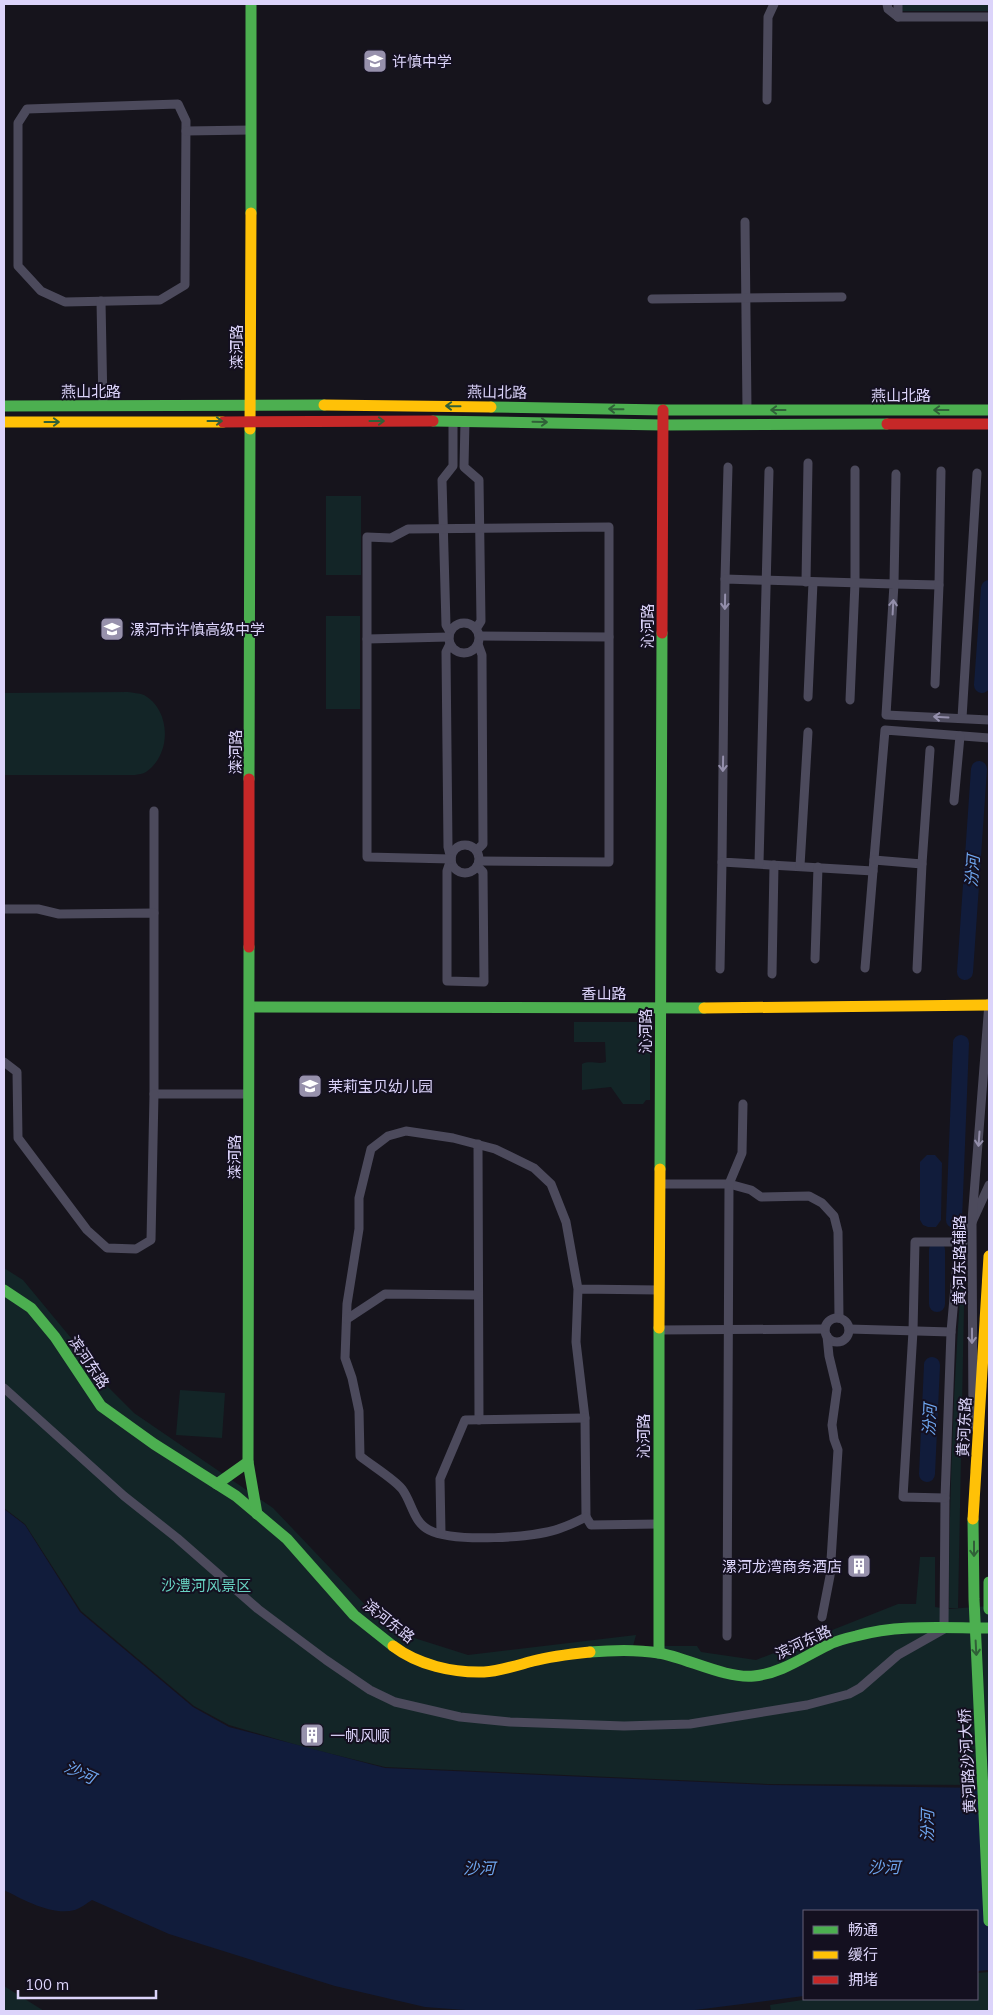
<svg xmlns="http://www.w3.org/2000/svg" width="993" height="2015" viewBox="0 0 993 2015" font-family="Mulish,'Noto Sans SC',sans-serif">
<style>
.green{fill:#132527}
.water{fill:#111c3b}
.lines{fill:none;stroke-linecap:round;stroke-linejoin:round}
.river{stroke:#111c3b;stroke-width:16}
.street{stroke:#4c4a5c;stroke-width:9}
.fast{stroke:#4caf50;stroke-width:11}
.slow{stroke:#ffc107;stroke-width:11}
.jam{stroke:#c62828;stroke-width:11}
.oneway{stroke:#306038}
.oneway2{stroke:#948fab}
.labels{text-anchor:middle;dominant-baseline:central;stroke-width:4;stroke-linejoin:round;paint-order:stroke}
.poi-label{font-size:15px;fill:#dcd4fa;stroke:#141020;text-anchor:start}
.street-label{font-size:15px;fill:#dcd4fa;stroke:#141020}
.park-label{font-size:15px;fill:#68d2c2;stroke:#141020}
.water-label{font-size:16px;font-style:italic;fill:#6ea5ee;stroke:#141020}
</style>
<rect width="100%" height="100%" fill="#16141c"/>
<g class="green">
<rect x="902" y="4" width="87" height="7"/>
<rect x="326" y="496" width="35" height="79"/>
<rect x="326" y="616" width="34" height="93"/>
<path d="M128 692C133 693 139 693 144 695 171 710 172 754 146 772 143 774 138 774 135 775H4V693Z"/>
<path d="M574 1022H638L643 1024 650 1035V1100H646L643 1104H623L611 1087 582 1090V1064C591 1060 598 1065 606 1062L605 1042H574Z"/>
<path d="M965 1255 958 1608H949C949 1490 954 1373 963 1256Z"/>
<polygon points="4,1268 23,1280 71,1338 105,1384 134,1413 273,1508 389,1630 468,1655 636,1635 633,1646 697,1646 701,1652 756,1660 898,1604 916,1604 920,1557 935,1557 935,1607 948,1609 989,1606 989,1785 768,1784 385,1767 307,1748 229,1725 194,1706 81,1611 25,1524 4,1508"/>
<polygon points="180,1390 225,1393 222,1438 176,1435"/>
<polygon points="989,1972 989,2011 771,2011 770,2005 809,1999 977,1999 977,1973"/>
<polygon points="4,1986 44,2011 4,2011"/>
</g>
<g class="water">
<polygon points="927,1155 935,1155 942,1163 941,1220 936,1227 928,1227 923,1225 920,1220 920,1162"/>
<path d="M4 1509 25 1525 80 1612 193 1707 229 1727 385 1768 768 1785 989 1788V1970L977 1971V1911H804V1996L687 2011H478L425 2007 335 1986 169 1934 92 1900C87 1903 81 1908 75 1910 52 1916 24 1900 4 1890Z"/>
</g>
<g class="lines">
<g class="river">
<polyline points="982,685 989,588"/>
<polyline points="965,972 979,769"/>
<polyline points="954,1220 961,1043"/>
<polyline points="937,1304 937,1250"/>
<polyline points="927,1474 932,1365"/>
</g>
<g class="street">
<polyline points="887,4 888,9 898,17"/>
<polyline points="898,4 898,17 989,17"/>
<polyline points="767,100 768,17 774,4"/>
<polygon points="178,104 186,121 185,285 160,300 65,302 41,291 18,266 18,123 27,109"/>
<polyline points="186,131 251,130"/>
<polyline points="745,222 747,410"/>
<polyline points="652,299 842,297"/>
<polyline points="101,301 103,406"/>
<polyline points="465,421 464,467 479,480 481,621 476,629"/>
<polyline points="896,474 894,584 939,585 941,471"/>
<polyline points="725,579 728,467"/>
<polyline points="806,582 808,463"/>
<circle cx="464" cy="638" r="15"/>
<polyline points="450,632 446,625 442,480 453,466 453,421"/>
<polyline points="480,636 609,637"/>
<polyline points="367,639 449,637"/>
<polyline points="450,644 446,652 448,847 451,859 447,871 447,981 484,982 483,872 477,866"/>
<polyline points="935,684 939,585"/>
<polyline points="808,697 813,582"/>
<polyline points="850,700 855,583 855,470"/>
<polyline points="962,718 977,473"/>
<polyline points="989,720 886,715 894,584 725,579 722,862 873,871 885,730 989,738"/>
<polyline points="954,801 960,736"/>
<polyline points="154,811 154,913"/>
<circle cx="465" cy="859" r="14"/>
<polyline points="477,850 483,844 482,655 478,644"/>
<polyline points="451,859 367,857 367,537 391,538 408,529 609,527 609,862 479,861"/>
<polyline points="874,860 922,864 930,750"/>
<polyline points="759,863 769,471"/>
<polyline points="800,866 808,732"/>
<polyline points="4,909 38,909 59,914 154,913 154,1094 249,1094"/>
<polyline points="815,959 818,867"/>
<polyline points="865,968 873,871"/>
<polyline points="720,969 722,862"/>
<polyline points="917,969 922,864"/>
<polyline points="772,974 774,865"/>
<polyline points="4,1062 17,1072 18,1138 87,1230 107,1248 136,1249 151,1240 154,1094"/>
<polyline points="478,1144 479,1420"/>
<polyline points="660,1184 729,1184 751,1190 761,1197 809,1196 822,1203 834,1216 838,1232 839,1318"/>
<path d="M578 1289 576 1342 585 1418 586 1517C578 1521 570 1525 561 1528 535 1538 454 1543 429 1530 413 1522 412 1502 402 1489 394 1479 371 1465 360 1456L359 1411 352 1378 345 1358 347 1304 359 1229V1198L371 1149 388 1136 406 1131 453 1138 495 1149 534 1168 551 1184 566 1222 578 1289 659 1290"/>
<circle cx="837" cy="1330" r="12"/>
<polyline points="347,1319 385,1294 478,1295"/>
<polyline points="849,1329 951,1332"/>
<polyline points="659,1330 825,1329"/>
<polyline points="4,1388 124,1496 177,1538 258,1609 326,1660 370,1690 395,1702 460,1717 510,1722 624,1726 690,1724 807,1705 849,1694 860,1688 898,1655 944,1629 945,1498 951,1332 958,1253 989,1185"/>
<polyline points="973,1427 972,1220 989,1003"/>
<polyline points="945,1498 903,1497 913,1331 915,1242 963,1242"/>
<polyline points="586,1517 591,1525 658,1524"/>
<polyline points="441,1533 440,1479 465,1420 585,1418"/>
<polyline points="822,1617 830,1576 838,1450 834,1439 832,1425 837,1389 829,1356 827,1336"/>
<polyline points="727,1636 729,1184 742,1153 743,1104"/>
</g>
<g class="fast">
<polyline points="251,213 251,4"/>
<polyline points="4,406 324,405"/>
<polyline points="491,407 663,410 989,410"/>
<polyline points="433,421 662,425 887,424"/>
<polyline points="249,779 250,429"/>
<polyline points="250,1007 704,1008"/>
<polyline points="660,1169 662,633"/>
<polyline points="4,1290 31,1308 55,1337 101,1406 154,1444 236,1496 287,1539 354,1615 393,1646"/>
<polyline points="659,1328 659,1653"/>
<polyline points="248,1462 257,1514"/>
<polyline points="217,1484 248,1462 249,947"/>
<polyline points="973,1519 974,1599 989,1921"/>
<polyline points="989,1582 989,1609"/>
<path d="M590 1652C613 1650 635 1649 659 1653 687 1658 726 1679 754 1676 782 1673 803 1657 828 1645 836 1641 847 1638 856 1636 899 1624 945 1628 989 1628"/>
</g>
<g class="slow">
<polyline points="324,405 491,407"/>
<polyline points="4,422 223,422"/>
<polyline points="250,429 251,213"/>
<polyline points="704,1008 989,1005"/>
<polyline points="659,1328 660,1169"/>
<polyline points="973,1519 989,1256"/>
<path d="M393 1646C418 1665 453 1673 484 1672 500 1671 518 1665 533 1661 552 1656 571 1654 590 1652"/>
</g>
<g class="jam">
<polyline points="223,422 433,421"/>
<polyline points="887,424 989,424"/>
<polyline points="662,633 663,410"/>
<polyline points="249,947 249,779"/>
</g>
</g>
<defs><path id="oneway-shaft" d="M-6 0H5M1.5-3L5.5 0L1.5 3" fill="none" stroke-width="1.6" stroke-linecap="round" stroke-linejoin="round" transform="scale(1.25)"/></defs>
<g class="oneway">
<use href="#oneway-shaft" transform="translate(453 406) rotate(-179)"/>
<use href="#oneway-shaft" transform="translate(616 409) rotate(-179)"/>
<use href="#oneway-shaft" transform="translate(778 410) rotate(180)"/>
<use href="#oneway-shaft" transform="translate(941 410) rotate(180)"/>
<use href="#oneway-shaft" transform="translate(215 421)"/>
<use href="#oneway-shaft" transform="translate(377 421)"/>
<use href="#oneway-shaft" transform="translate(52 422)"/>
<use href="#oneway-shaft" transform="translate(540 422) rotate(1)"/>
<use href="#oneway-shaft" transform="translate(974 1549) rotate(90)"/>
<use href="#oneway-shaft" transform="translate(976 1648) rotate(87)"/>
</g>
<g class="oneway2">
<use href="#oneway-shaft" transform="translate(725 602) rotate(91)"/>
<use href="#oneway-shaft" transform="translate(893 607) rotate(-87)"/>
<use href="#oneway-shaft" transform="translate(941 717) rotate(-177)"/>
<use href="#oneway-shaft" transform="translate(723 764) rotate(91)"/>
<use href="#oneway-shaft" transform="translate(979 1139) rotate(94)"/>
<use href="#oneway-shaft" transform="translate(972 1336) rotate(90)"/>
</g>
<defs>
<g id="school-square" transform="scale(1.25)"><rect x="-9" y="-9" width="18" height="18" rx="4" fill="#9791ac" stroke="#141020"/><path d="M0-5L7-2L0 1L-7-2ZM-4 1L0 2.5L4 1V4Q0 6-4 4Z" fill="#fff"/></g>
<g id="building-square" transform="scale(1.25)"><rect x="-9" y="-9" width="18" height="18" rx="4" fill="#9791ac" stroke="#141020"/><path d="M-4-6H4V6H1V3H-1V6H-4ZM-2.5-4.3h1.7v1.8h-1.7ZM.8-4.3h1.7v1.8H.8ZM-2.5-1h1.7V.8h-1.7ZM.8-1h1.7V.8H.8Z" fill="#fff"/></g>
</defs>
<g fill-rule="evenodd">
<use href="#school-square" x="375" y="61"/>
<use href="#school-square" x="112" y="629"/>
<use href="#school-square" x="310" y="1086"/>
<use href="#building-square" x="859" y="1566"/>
<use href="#building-square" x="312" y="1735"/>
</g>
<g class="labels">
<g class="poi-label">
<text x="392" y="61">许慎中学</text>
<text x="130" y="629">漯河市许慎高级中学</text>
<text x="328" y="1086">茉莉宝贝幼儿园</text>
<text x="842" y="1566" text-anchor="end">漯河龙湾商务酒店</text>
<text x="330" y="1735">一帆风顺</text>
</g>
<g class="street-label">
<text transform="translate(236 347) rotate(-90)">滦河路</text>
<text x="91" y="391">燕山北路</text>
<text transform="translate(497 392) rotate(1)">燕山北路</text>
<text x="901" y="395">燕山北路</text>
<text transform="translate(647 626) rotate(-90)">沁河路</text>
<text transform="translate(235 752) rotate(-90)">滦河路</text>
<text x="604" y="993">香山路</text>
<text transform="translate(645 1031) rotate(-90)">沁河路</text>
<text transform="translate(234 1157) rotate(-90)">滦河路</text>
<text transform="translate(959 1260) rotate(-90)">黄河东路辅路</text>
<text transform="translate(89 1362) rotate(56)">滨河东路</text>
<text transform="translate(964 1427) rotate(-87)">黄河东路</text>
<text transform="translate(643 1436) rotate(-90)">沁河路</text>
<text transform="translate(389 1621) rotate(38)">滨河东路</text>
<text transform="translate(803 1642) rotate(-25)">滨河东路</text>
<text transform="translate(967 1761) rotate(-93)">黄河路沙河大桥</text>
</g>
<g class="park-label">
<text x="206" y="1585">沙澧河风景区</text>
</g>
<g class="water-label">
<text transform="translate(972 871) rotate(-86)">汾河</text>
<text transform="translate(929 1420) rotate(-87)">汾河</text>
<text transform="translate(80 1772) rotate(25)">沙河</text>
<text transform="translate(927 1826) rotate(-89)">汾河</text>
<text x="884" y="1867">沙河</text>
<text x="479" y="1868">沙河</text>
</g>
</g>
<rect width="993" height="2015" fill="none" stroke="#dcd4fa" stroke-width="10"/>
<rect x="803" y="1910" width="175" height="90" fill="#141020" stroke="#645e77"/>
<rect x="813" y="1926" width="25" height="8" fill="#4caf50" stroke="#645e77"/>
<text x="848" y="1935" font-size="15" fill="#dcd4fa">畅通</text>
<rect x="813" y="1951" width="25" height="8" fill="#ffc107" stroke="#645e77"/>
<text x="848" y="1960" font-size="15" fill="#dcd4fa">缓行</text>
<rect x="813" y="1976" width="25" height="8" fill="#c62828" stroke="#645e77"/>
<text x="848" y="1985" font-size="15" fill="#dcd4fa">拥堵</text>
<path d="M18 1990v8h138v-8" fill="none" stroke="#dcd4fa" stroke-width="2.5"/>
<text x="25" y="1990" font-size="15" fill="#dcd4fa" stroke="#141020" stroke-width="4" paint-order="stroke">100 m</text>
</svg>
